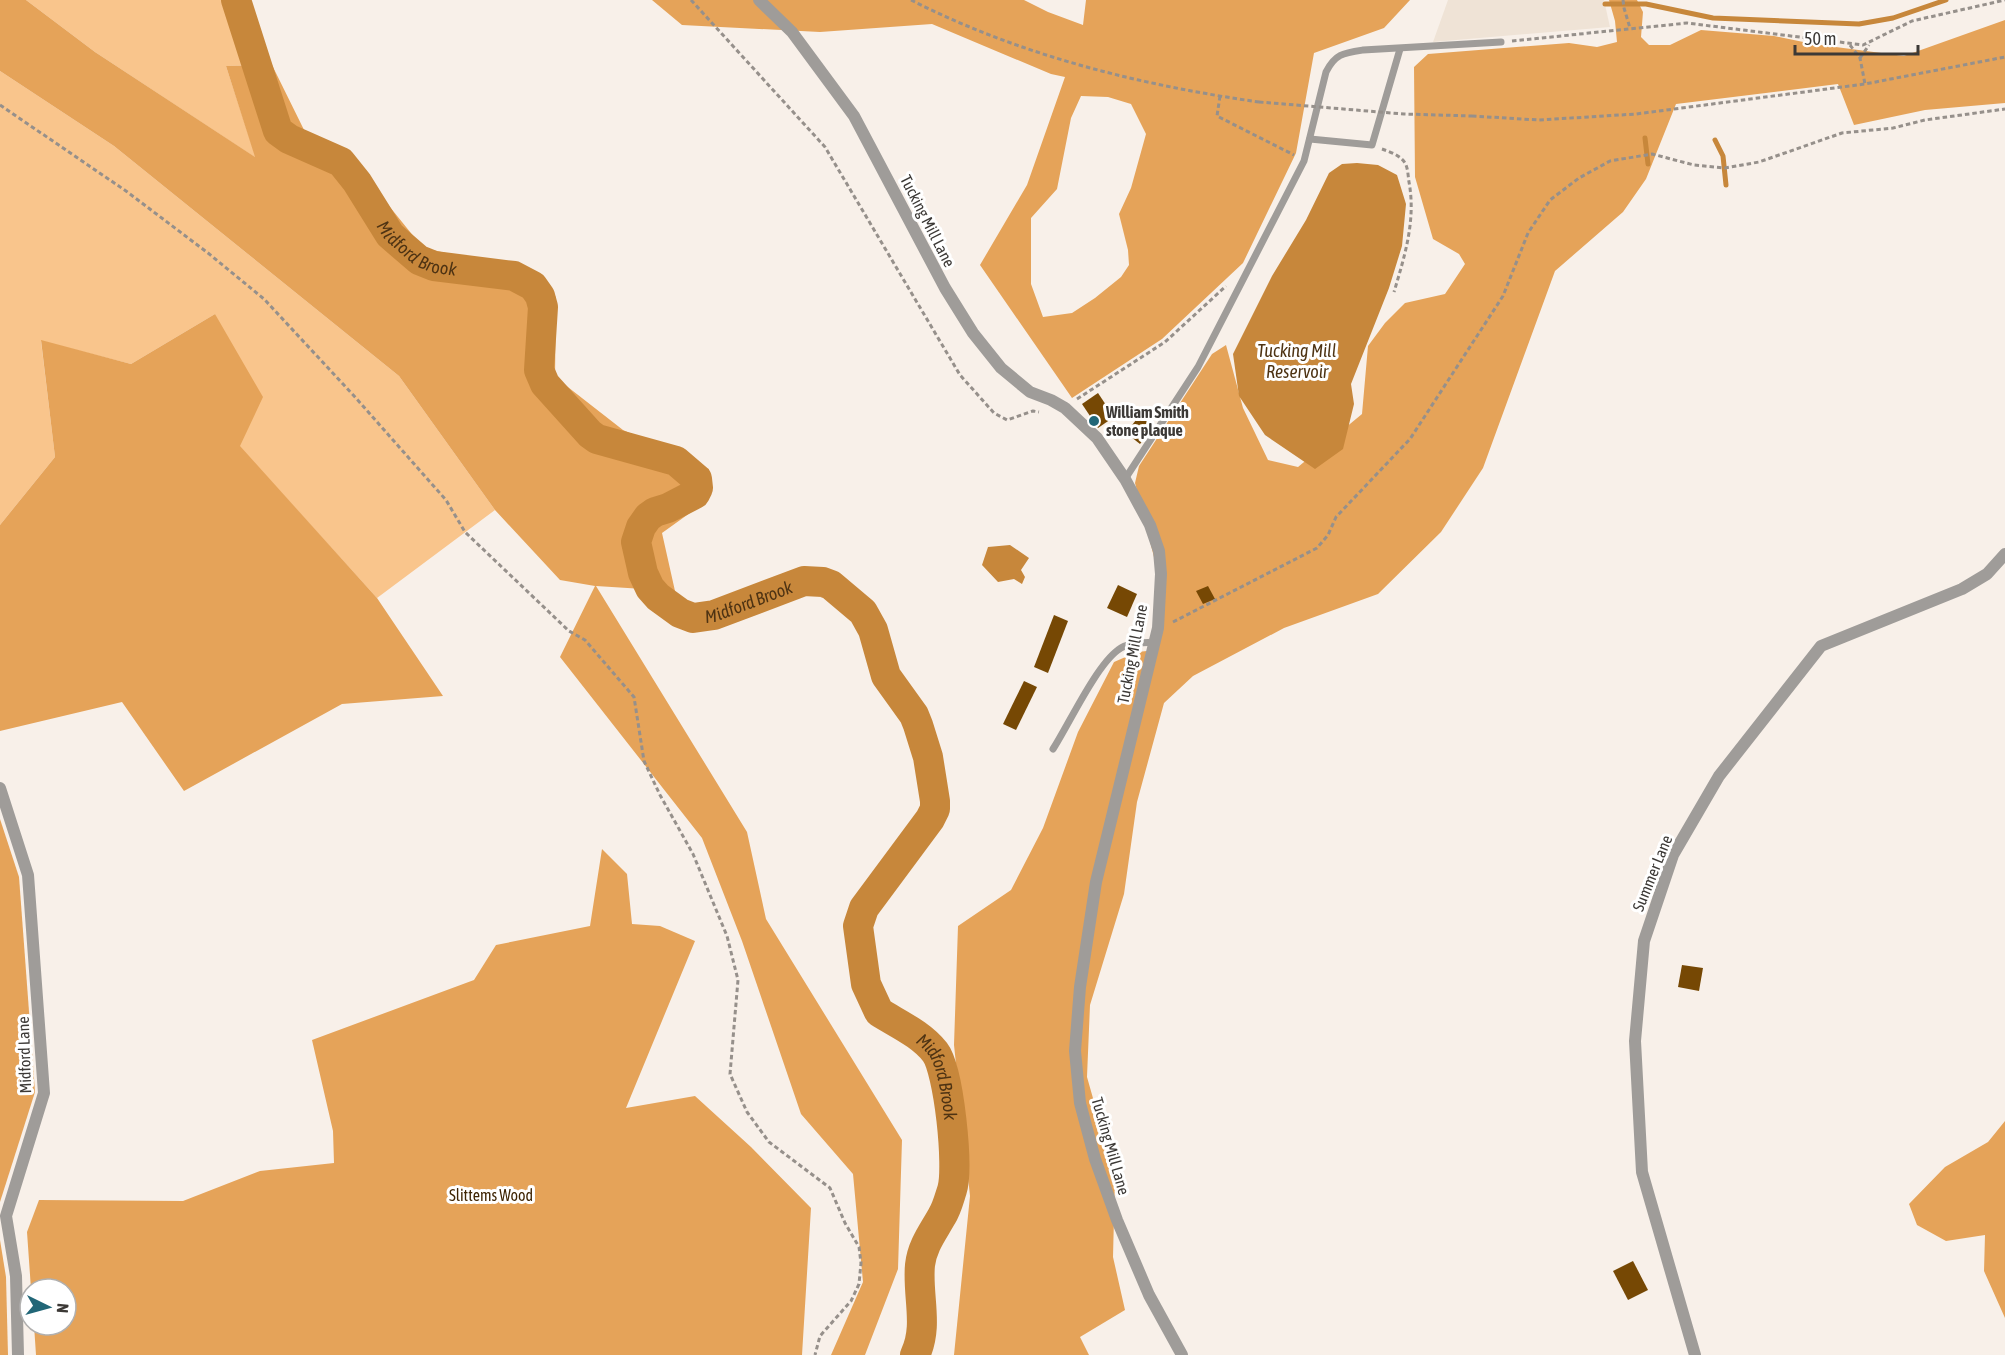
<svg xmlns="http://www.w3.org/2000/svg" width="2005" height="1355" viewBox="0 0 2005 1355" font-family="'Asap Condensed',sans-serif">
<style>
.built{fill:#efe3d6}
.green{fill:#f9c58c}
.forest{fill:#e5a359;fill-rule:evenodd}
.water{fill:#c7873b}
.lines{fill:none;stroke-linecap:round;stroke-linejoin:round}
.stream{stroke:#c7873b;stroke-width:5}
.river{stroke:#c7873b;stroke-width:30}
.building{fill:#764804}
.path{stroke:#96908b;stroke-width:3;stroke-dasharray:4.5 3;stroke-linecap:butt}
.lane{stroke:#9f9c99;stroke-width:7}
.street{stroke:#9f9c99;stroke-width:12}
.path-bridge{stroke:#96908b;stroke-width:3;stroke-dasharray:4.5 3;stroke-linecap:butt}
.poi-dot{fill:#216677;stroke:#fff;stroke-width:2}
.labels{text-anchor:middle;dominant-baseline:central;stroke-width:6;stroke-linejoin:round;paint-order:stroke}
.street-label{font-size:16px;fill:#3c3936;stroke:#fff}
.poi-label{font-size:16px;font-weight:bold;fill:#3c3936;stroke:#fff;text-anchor:start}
.park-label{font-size:16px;fill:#3e2403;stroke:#fff}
.water-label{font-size:18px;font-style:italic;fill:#4e3313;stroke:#fff}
</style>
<rect width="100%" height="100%" fill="#f8f0e9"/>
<polygon class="built" points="1448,0 1604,0 1610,27 1433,42"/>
<g class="green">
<polygon points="26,0 248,0 272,65 226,66 256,158 95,52"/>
<polygon points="0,71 114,146 399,376 495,510 377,598 239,446 215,314 131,364 41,341 55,457 0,525"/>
</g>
<g class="forest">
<polygon points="0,0 26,0 95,52 255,157 226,66 272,65 308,138 352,160 423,248 520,269 556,297 555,377 623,430 709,469 708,500 662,533 675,591 596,586 747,832 766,919 902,1140 898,1269 865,1355 831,1355 863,1282 853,1174 801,1114 742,941 702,838 560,657 595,586 560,580 495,510 399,376 114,146 0,71"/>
<path d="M652 0H1024L1048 12 1083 25 1086 0H1410L1384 28 1314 53 1296 153 1243 263 1162 339 1072 398 980 265 1027 185 1065 77 1051 74 932 24 820 32 682 25ZM1081 96 1108 97 1131 104 1146 134 1131 188 1119 214 1128 250 1129 265 1121 277 1095 298 1072 313 1043 317 1031 284V218L1057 189 1071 118Z"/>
<polygon points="1609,0 1637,0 1643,12 1641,37 1649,45 1670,45 1701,30 1774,36 1813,44 1904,56 2005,20 2005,103 1925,110 1854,125 1838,84 1676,104 1646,179 1623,212 1555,271 1483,468 1441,532 1378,594 1284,628 1193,676 1164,703 1137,802 1124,894 1090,1005 1087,1077 1115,1176 1113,1257 1125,1310 1080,1337 1089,1355 954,1355 970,1196 954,1045 958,926 1011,890 1043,828 1078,732 1114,662 1137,652 1157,650 1164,596 1135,483 1139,466 1212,354 1226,345 1243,408 1268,460 1298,467 1362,414 1368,346 1385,323 1405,303 1445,294 1465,264 1459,254 1433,239 1415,177 1414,67 1428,54 1569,43 1597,47 1617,42 1615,21"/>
<polygon points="215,314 263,397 240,446 377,598 443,696 342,704 184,791 122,702 0,731 0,525 55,457 41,340 131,364"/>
<polygon points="0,819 19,877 35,1092 0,1202"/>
<polygon points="602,849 627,874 632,924 660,926 695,941 626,1108 695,1096 751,1147 811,1208 802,1355 36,1355 34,1325 66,1325 66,1289 31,1289 27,1232 39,1200 183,1201 260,1171 334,1163 333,1131 312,1040 474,980 496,945 590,926"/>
<polygon points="2005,1121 2005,1318 1984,1271 1985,1235 1946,1241 1917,1225 1909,1204 1945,1167 1988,1142"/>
<polygon points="0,1240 6,1277 8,1355 0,1355"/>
</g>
<g class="water">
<polygon points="1357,163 1378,165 1397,175 1406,204 1402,246 1389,288 1351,384 1354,404 1343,449 1315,469 1265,435 1239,396 1233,354 1272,276 1306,220 1329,173 1342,164"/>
<polygon points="1010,545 1029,558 1021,570 1025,577 1022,584 1014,579 998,582 982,565 988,547"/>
</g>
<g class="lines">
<g class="stream">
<polyline points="1605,4 1646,4 1713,18 1859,24 1893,18 1946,0"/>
<polyline points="1645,138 1648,164"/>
<polyline points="1715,140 1723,156 1726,185"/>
</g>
<path class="river" id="s1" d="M236 0 278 131 289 139 341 162 357 182 390 235 419 260 434 266 514 276 533 286 540 296 543 307 539 370 545 384 590 434 597 439 676 461 697 479 698 488 695 494 668 508 655 512 648 517 641 527 636 542 643 573 650 588 658 597 680 613 693 618 714 615 804 581 823 582 831 585 863 612 873 630 886 676 914 715 918 725 928 757 935 801V809L930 819 864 908 858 926 866 984 879 1012C898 1024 921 1034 935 1052 949 1070 959 1168 952 1190 949 1199 947 1208 942 1216 933 1232 922 1246 920 1265 917 1296 929 1326 915 1355"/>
</g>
<g class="building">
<polygon points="1098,393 1114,417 1098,428 1082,404"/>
<polygon points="1139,416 1153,426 1140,444 1126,433"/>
<polygon points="1118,585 1137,594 1127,617 1107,608"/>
<polygon points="1208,586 1215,599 1203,604 1196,591"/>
<polygon points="1054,615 1068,621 1048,673 1034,667"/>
<polygon points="1024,681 1037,687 1016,730 1003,724"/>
<polygon points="1682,965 1703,968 1699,991 1678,987"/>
<polygon points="1633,1261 1648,1290 1628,1300 1613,1271"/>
</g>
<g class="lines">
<g class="path">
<polyline points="691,0 825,147 960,375 994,413 1007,420 1033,411 1039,412"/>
<path d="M911 0C1019 55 1139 85 1259 102"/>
<polyline points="1623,0 1624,8 1630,28"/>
<polyline points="1512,41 1687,23 1863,45 1912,21 2005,0"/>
<polyline points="1850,45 1860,58 1865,84"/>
<polyline points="1860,58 1869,45"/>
<polyline points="1220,96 1217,116 1294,155"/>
<polyline points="0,105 126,191 208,253 264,299 355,397 446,500 465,532 569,631 585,640 634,697 644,761 660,795 693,854 727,936 738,980 730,1074 747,1112 769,1142 830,1188 845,1223 859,1247 861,1263 859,1284 851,1301 820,1336 815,1355"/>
<polyline points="1472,116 1539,120 1636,114 1865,84 2005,57"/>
<path d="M1382 149C1390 152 1400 155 1405 163 1408 168 1408 176 1409 182 1416 220 1405 255 1394 292"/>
<polyline points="1077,399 1165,342 1226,286"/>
<polyline points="1173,622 1317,548 1328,535 1336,517 1410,439 1503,296 1528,233 1550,200 1579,178 1610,161 1652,154 1694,165 1725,168 1759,162 1842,133 1893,128 1925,120 2005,109"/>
</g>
<g class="lane">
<polyline points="1310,139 1372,145 1400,49"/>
<path d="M1125 479 1198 367 1304 161 1326 72C1335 54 1343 53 1363 50L1501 42"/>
<path d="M1053 749C1069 724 1096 666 1118 650 1128 642 1143 643 1155 642"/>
</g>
<g class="street">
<polyline points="759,0 792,32 854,116 945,288 973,333 1001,368 1030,392 1051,400 1065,408 1097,438 1125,479 1150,525 1159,551 1161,574 1158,628 1096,882 1080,987 1075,1051 1080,1103 1095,1159 1117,1220 1149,1295 1182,1355"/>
<polyline points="0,788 28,875 44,1093 6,1216 16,1276 18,1355"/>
<polyline points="1695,1355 1642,1172 1635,1041 1644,941 1673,855 1719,776 1821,646 1962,589 1987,574 2005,554"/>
</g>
<polyline class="path-bridge" points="1259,102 1404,114 1472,116"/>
</g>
<circle class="poi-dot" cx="1094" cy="421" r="6"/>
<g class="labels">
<g class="street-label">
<text transform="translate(928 221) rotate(63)">Tucking Mill Lane</text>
<text transform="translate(1132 654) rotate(-79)">Tucking Mill Lane</text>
<text transform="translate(1652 873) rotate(-68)">Summer Lane</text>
<text transform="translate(24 1055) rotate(-92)">Midford Lane</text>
<text transform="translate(1111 1146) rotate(74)">Tucking Mill Lane</text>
</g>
<g class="poi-label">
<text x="1106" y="412">William Smith<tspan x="1106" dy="18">stone plaque</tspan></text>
</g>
<g class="park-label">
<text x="491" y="1195">Slittems Wood</text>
</g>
<g class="water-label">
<text stroke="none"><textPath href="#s1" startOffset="327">Midford Brook</textPath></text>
<text x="1297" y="350">Tucking Mill<tspan x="1297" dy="21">Reservoir</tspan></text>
<text stroke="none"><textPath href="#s1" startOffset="996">Midford Brook</textPath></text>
<text stroke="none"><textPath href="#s1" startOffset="1662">Midford Brook</textPath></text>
</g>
</g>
<g transform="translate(48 1307) rotate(95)"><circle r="28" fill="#ffffff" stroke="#b1b0af" stroke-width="1.5"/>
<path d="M0-4.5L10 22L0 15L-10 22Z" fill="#216677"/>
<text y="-9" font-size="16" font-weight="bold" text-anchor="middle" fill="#3c3936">N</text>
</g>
<path d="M1795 45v9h123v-9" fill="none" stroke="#3c3936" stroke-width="3"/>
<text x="1804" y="45" font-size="18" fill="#3c3936" stroke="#ffffff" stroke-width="4.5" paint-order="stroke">50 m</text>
</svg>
